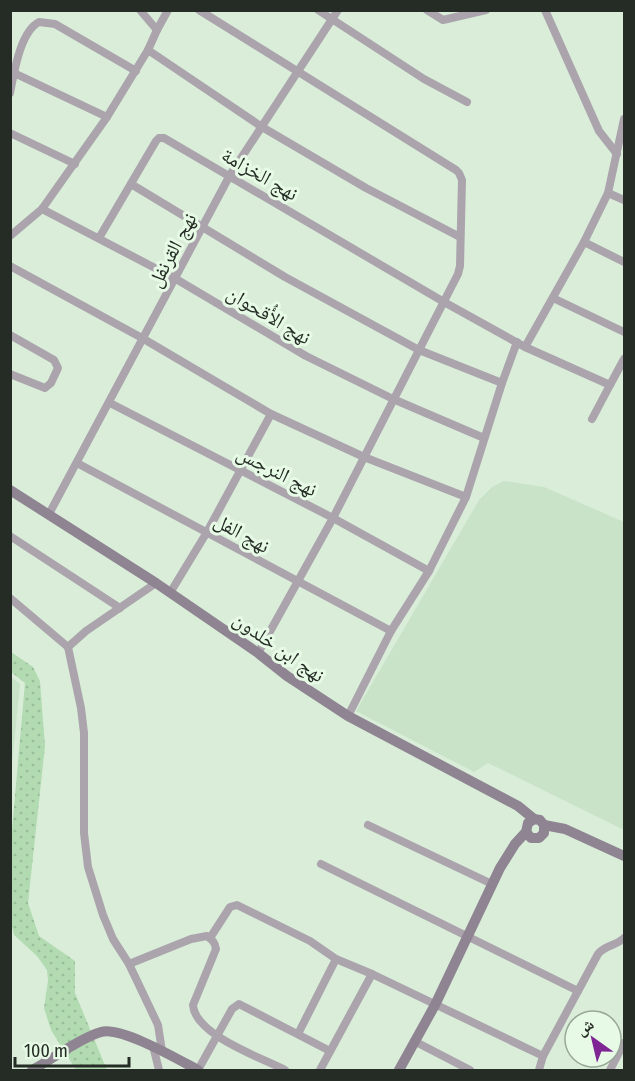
<svg xmlns="http://www.w3.org/2000/svg" width="635" height="1081" viewBox="0 0 635 1081" font-family="'Fira Sans Condensed','Noto Naskh Arabic',sans-serif">
<style>
.built{fill:#c9e3c9}
.grass{fill:url(#grass-dots)}
.lines{fill:none;stroke-linecap:round;stroke-linejoin:round}
.street{stroke:#aba4ad;stroke-width:8}
.secondary{stroke:#8f8491;stroke-width:10}
.labels{text-anchor:middle;dominant-baseline:central;stroke-width:6;stroke-linejoin:round;paint-order:stroke}
.street-label{font-size:20px;fill:#252c25;stroke:#e6fae6}
</style>
<defs>
<pattern id="grass-dots" width="8" height="8" patternUnits="userSpaceOnUse" patternTransform="scale(1.5)"><rect width="8" height="8" fill="#b2dbb2"/><path d="M2 2h.1M6 6h.1" fill="none" stroke="#99bc99" stroke-width="1.8" stroke-linecap="round"/></pattern>
</defs>
<rect width="100%" height="100%" fill="#d9edd9"/>
<g class="built">
<polygon points="504,481 544,487 624,522 624,830 488,763 474,772 356,711 479,500 492,487"/>
<polygon points="11,677 20,684 11,774"/>
</g>
<polygon class="grass" points="11,652 33,667 40,681 45,746 28,903 39,936 75,961 75,993 107,1070 76,1070 51,1030 44,1008 48,981 47,970 37,956 14,935 11,923 11,841 25,683 11,672"/>
<g class="lines">
<g class="street">
<polyline points="140,10 157,30"/>
<polyline points="199,10 456,170 459,173 462,180 460,266 458,274 333,518 258,653"/>
<polyline points="318,10 424,79 467,102"/>
<polyline points="427,10 443,20 486,10"/>
<polyline points="545,10 599,131 617,154"/>
<polyline points="148,50 262,127 366,188 460,237"/>
<polyline points="14,73 107,117"/>
<path d="M10 93C14 73 20 32 39 22L55 24 136 71"/>
<polyline points="10,133 75,164"/>
<polyline points="131,184 285,277 419,350 502,383"/>
<polyline points="608,193 624,200"/>
<polyline points="42,209 176,279 306,356 393,399 484,438"/>
<polyline points="10,236 42,209 107,117 148,50 157,30 168,10"/>
<polyline points="99,238 156,141 159,138 164,138 444,302 525,347 610,385 624,359"/>
<polyline points="584,242 624,262"/>
<polyline points="10,266 142,338 271,414 364,457 466,497"/>
<polyline points="553,298 624,332"/>
<polyline points="10,335 54,360 58,368 51,383 45,388 10,374"/>
<polyline points="525,347 584,242 608,193 624,119"/>
<polyline points="110,403 333,518 429,571"/>
<polyline points="592,419 610,385"/>
<polyline points="77,463 391,631"/>
<polyline points="49,514 230,175 338,10"/>
<polyline points="10,536 120,608"/>
<polyline points="170,593 207,532 271,414"/>
<polyline points="10,598 68,647 81,708 84,733 84,833 88,867 103,915 113,939 129,964 158,1025 162,1051"/>
<polyline points="68,647 86,631 156,583"/>
<polyline points="348,716 391,631 429,571 466,497 502,383 517,342"/>
<polyline points="368,825 492,884"/>
<polyline points="321,864 578,991"/>
<polyline points="210,938 230,907 237,905 310,941 336,959 372,974 543,1056"/>
<path d="M129 964 191 939 207 936C212 940 215 942 216 949L193 1005C195 1035 260 1057 285 1070"/>
<polyline points="298,1034 336,959"/>
<polyline points="414,1041 470,1070"/>
<polyline points="153,1046 159,1070"/>
<polyline points="198,1070 232,1009 239,1004 330,1051"/>
<polyline points="320,1070 372,974"/>
<path d="M539 1070 543 1056 598 954C605 945 616 946 624 938"/>
<polyline points="610,1070 624,1043"/>
</g>
<g class="secondary">
<polyline points="10,490 156,583 258,653 287,676 348,716 518,806 534,819 540,820 544,825"/>
<polyline points="544,825 565,829 624,856"/>
<polyline points="526,832 531,838 539,838 544,833 544,825"/>
<path d="M32 1070C53 1059 78 1039 101 1032 121 1026 179 1060 198 1070"/>
<polyline points="399,1070 435,1005 500,868 515,844 526,832 528,823 534,819"/>
</g>
</g>
<g class="labels">
<g class="street-label">
<text transform="translate(260 174) rotate(30)">نهج الخزامة</text>
<text transform="translate(172 250) rotate(-62)">نهج القرنفل</text>
<text transform="translate(269 315) rotate(31)">نهج الأُقحوان</text>
<text transform="translate(277 471) rotate(27)">نهج النرجس</text>
<text transform="translate(242 533) rotate(29)">نهج الفل</text>
<text transform="translate(279 647) rotate(35)">نهج ابن خلدون</text>
</g>
</g>
<rect width="635" height="1081" fill="none" stroke="#252c25" stroke-width="24"/>
<g transform="translate(593 1039) rotate(326)"><circle r="28" fill="#e6fae6" stroke="#99a899" stroke-width="1.5"/>
<path d="M0-4.5L10 22L0 15L-10 22Z" fill="#7f2694"/>
<text y="-9" font-size="16" font-weight="bold" text-anchor="middle" fill="#252c25">ش</text>
</g>
<path d="M15 1057v9h114v-9" fill="none" stroke="#252c25" stroke-width="3"/>
<text x="24" y="1057" font-size="18" fill="#252c25" stroke="#e6fae6" stroke-width="4.5" paint-order="stroke">100 m</text>
</svg>
